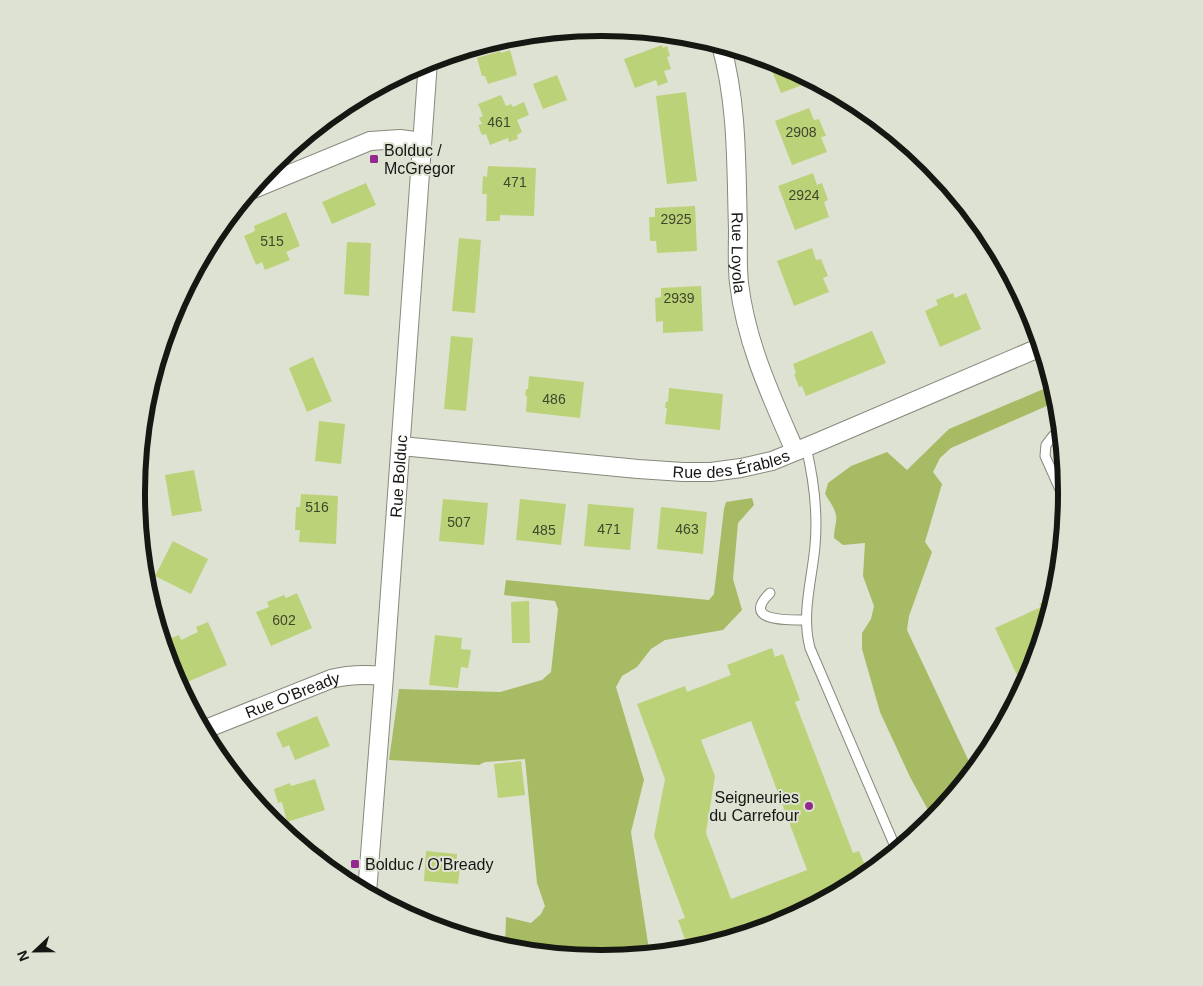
<svg xmlns="http://www.w3.org/2000/svg" width="1203" height="986" viewBox="0 0 1203 986" font-family="Arial,sans-serif">
<style>
.forest{fill:#a6bb63}
.building{fill:#bcd279;fill-rule:evenodd}
.lines{fill:none;stroke-linecap:round;stroke-linejoin:round}
.lane-casing{stroke:#85897c;stroke-width:11}
.street-casing{stroke:#85897c;stroke-width:20}
.lane{stroke:#fff;stroke-width:9}
.street{stroke:#fff;stroke-width:18}
.poi-dot{fill:#93298d;stroke:#dee2d3;stroke-width:2}
.labels{text-anchor:middle;dominant-baseline:central;stroke-width:4;stroke-linejoin:round;paint-order:stroke}
.number-label{font-size:14px;fill:#3f462c}
.poi-label{font-size:16px;fill:#151712;stroke:#dee2d3;text-anchor:start}
.street-label{font-size:16px;fill:#151712;stroke:#dee2d3}
.rim{fill:none;stroke:#151712;stroke-width:6}
</style>
<rect width="100%" height="100%" fill="#dee2d3"/>
<g class="forest">
<path d="M1053 385 1058 401 951 448 940 458 933 472 942 484 925 542 932 552 909 616 907 630 973 770 933 819 910 777 880 712 862 649V633L871 619 874 606 863 576 865 543 843 545 834 538C834 532 835 528 836 522 838 512 830 502 825 494L828 483 851 466 887 452 907 470 949 429Z"/>
<polygon points="752,498 754,505 738,523 733,579 742,610 723,630 665,640 651,649 637,667 622,676 616,687 644,780 631,832 649,950 647,954 602,958 505,948 506,917 531,923 541,914 545,906 537,883 525,759 485,762 479,765 389,760 399,689 500,692 542,680 551,672 558,609 555,601 504,595 506,580 709,600 714,594 724,509 726,502"/>
</g>
<g class="building">
<polygon points="510,37 512,44 494,49 492,42"/>
<polygon points="662,45 663,48 667,46 670,56 667,57 671,69 664,71 668,82 658,86 656,80 635,88 624,59"/>
<polygon points="510,50 517,75 488,84 485,76 482,76 477,58 500,51 501,53"/>
<polygon points="767,59 780,63 813,81 781,93"/>
<polygon points="557,75 567,100 543,109 533,84"/>
<polygon points="686,92 697,181 667,184 656,96"/>
<polygon points="501,95 506,106 511,104 513,107 524,102 529,115 517,120 522,132 517,135 518,139 509,142 508,138 490,145 486,134 482,135 478,125 482,124 479,118 483,116 478,104"/>
<polygon points="809,108 814,120 819,119 826,136 821,137 827,152 792,165 775,121"/>
<polygon points="488,166 536,168 534,216 500,215 500,221 486,221 487,194 482,194 483,176 487,177"/>
<polygon points="813,173 817,185 822,183 828,200 824,202 829,217 795,230 778,186"/>
<polygon points="366,183 376,205 332,224 322,202"/>
<polygon points="695,206 697,251 657,253 656,241 650,241 649,217 655,217 655,208"/>
<polygon points="286,212 300,246 286,252 290,260 265,270 262,262 256,265 244,236 255,231 254,226"/>
<polygon points="459,238 481,240 475,313 452,311"/>
<polygon points="347,242 371,243 369,296 344,294"/>
<polygon points="812,248 816,260 821,259 828,276 823,278 829,292 794,306 777,261"/>
<polygon points="189,282 192,289 183,292"/>
<polygon points="701,286 703,331 663,333 663,321 656,322 655,298 661,297 661,288"/>
<polygon points="953,293 955,298 966,293 981,329 940,347 925,311 938,305 936,300"/>
<polygon points="872,331 886,363 806,396 802,386 799,387 794,374 796,373 793,364"/>
<polygon points="451,336 473,338 466,411 444,409"/>
<polygon points="313,357 332,401 307,412 289,368"/>
<polygon points="529,376 584,382 580,418 526,412 527,396 525,395 526,389 528,389"/>
<polygon points="669,388 723,394 720,430 665,424 667,408 665,408 666,401 668,402"/>
<polygon points="319,421 345,424 341,464 315,461"/>
<polygon points="194,470 202,511 172,516 165,475"/>
<polygon points="301,494 338,496 336,544 299,542 300,530 295,530 296,507 300,507"/>
<polygon points="443,499 488,503 484,545 439,541"/>
<polygon points="520,499 566,504 561,545 516,540"/>
<polygon points="588,504 634,508 630,550 584,546"/>
<polygon points="661,507 707,512 703,554 657,549"/>
<polygon points="173,541 208,559 191,594 155,576"/>
<polygon points="297,593 312,628 271,646 256,612 269,607 267,602 284,595 286,598"/>
<polygon points="1054,597 1031,671 1023,688 995,628 1041,607 1039,604"/>
<polygon points="529,601 530,643 512,643 511,602"/>
<polygon points="208,622 227,665 185,683 167,640 179,635 181,640 198,632 196,627"/>
<polygon points="435,635 462,638 461,649 471,650 468,668 461,667 458,688 429,685"/>
<path d="M772 648 775 657 783 654 800 700 795 702 853 853 859 851 868 873 860 880 779 923 689 950 678 920 685 918 654 836 665 779 637 704 685 686 687 692 731 675 727 665ZM751 721 807 870 731 899 706 833 715 776 701 740Z"/>
<polygon points="317,716 330,746 295,760 289,745 283,748 276,733"/>
<polygon points="521,761 525,795 498,798 494,764"/>
<polygon points="315,779 325,810 287,822 282,802 278,803 274,789 290,783 291,786"/>
<polygon points="295,840 303,842 302,846 324,850 322,863"/>
<polygon points="426,851 457,854 456,868 460,869 458,884 424,881"/>
<polygon points="483,941 501,941 500,946 496,945"/>
</g>
<g class="lines">
<g class="lane-casing">
<g id="lane">
<polyline points="1061,430 1053,436 1046,445 1045,456 1066,503"/>
<path d="M806 447C814 480 818 512 815 546 812 580 801 614 810 648L894 844 895 851"/>
<path d="M770 593C740 622 789 620 806 620"/>
</g>
</g>
<g class="street-casing">
<g id="street">
<path id="s1" d="M721 45C738 105 736 167 738 230 738 247 737 265 739 283 746 343 771 396 795 451"/>
<polyline points="251,190 370,141 400,139 422,142"/>
<path id="s2" d="M401 446 638 469 683 472H711L741 468 772 461 816 443 1041 347"/>
<path id="s3" d="M203 730 331 679C350 674 365 674 384 676"/>
<path id="s4" d="M367 893 384 676 428 61"/>
</g>
</g>
<use href="#lane" class="lane"/>
<use href="#street" class="street"/>
</g>
<g class="poi-dot">
<rect x="369" y="154" width="10" height="10" rx="2.5"/>
<circle cx="809" cy="806" r="5"/>
<rect x="350" y="859" width="10" height="10" rx="2.5"/>
</g>
<g class="labels">
<g class="number-label">
<text x="499" y="122">461</text>
<text x="801" y="132">2908</text>
<text x="515" y="182">471</text>
<text x="804" y="195">2924</text>
<text x="676" y="219">2925</text>
<text x="272" y="241">515</text>
<text x="679" y="298">2939</text>
<text x="554" y="399">486</text>
<text x="317" y="507">516</text>
<text x="459" y="522">507</text>
<text x="609" y="529">471</text>
<text x="687" y="529">463</text>
<text x="544" y="530">485</text>
<text x="284" y="620">602</text>
</g>
<g class="poi-label">
<text x="384" y="150">Bolduc /<tspan x="384" dy="18">McGregor</tspan></text>
<text x="799" y="797" text-anchor="end">Seigneuries<tspan x="799" dy="18">du Carrefour</tspan></text>
<text x="365" y="864">Bolduc / O'Bready</text>
</g>
<g class="street-label">
<text stroke="none"><textPath href="#s1" startOffset="209">Rue Loyola</textPath></text>
<text stroke="none"><textPath href="#s2" startOffset="332">Rue des Érables</textPath></text>
<text stroke="none"><textPath href="#s4" startOffset="418">Rue Bolduc</textPath></text>
<text stroke="none"><textPath href="#s3" startOffset="96">Rue O'Bready</textPath></text>
</g>
</g>
<path d="M0 0H1203V986H0ZM601 36H602A456 456 0 0 1 1058 492V494A456 456 0 0 1 602 950H601A456 456 0 0 1 145 494V492A456 456 0 0 1 601 36Z" fill="#dee2d3" fill-rule="evenodd"/>
<path class="rim" d="M601 36H602A456 456 0 0 1 1058 492V494A456 456 0 0 1 602 950H601A456 456 0 0 1 145 494V492A456 456 0 0 1 601 36Z"/>
<g transform="translate(35 951) rotate(248)" stroke="#dee2d3" stroke-width="4" paint-order="stroke">
<path d="M0-4L9 19L0 12L-9 19Z" fill="#151712"/>
<text y="-8" font-size="14" font-weight="bold" text-anchor="middle" fill="#151712">N</text>
</g>
</svg>
